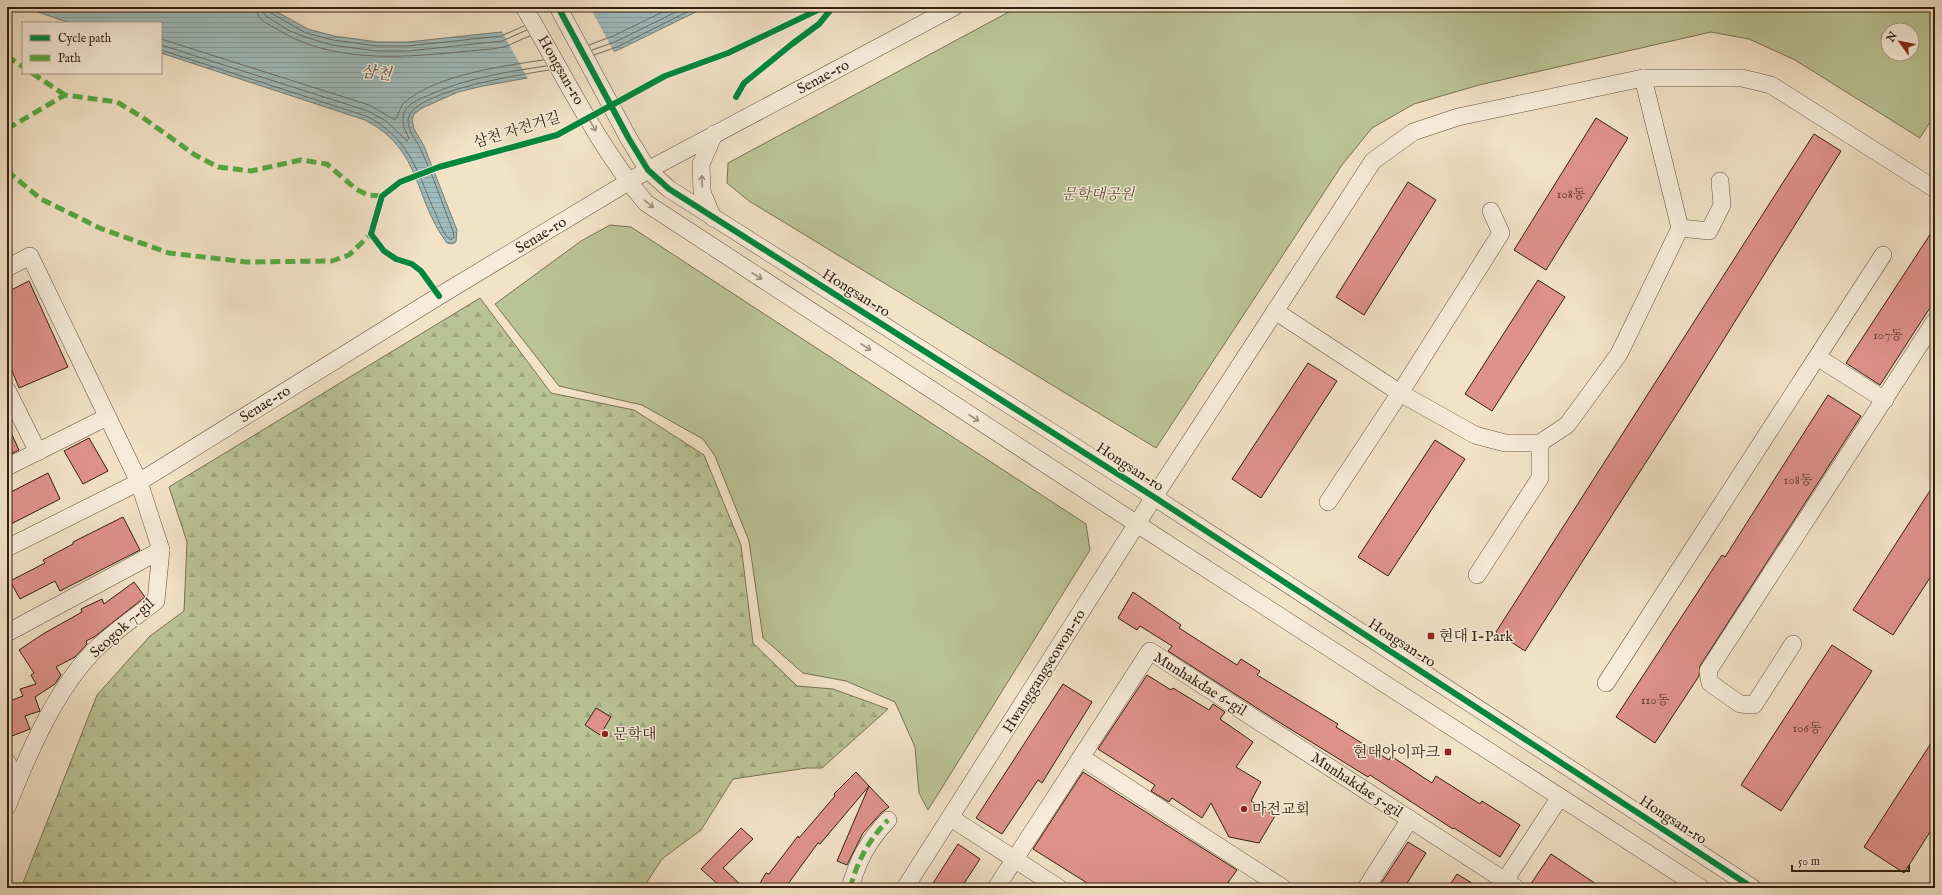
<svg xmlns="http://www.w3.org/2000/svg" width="1942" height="895" viewBox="0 0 1942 895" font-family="'IM FELL English','Noto Serif KR',serif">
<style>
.forest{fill:url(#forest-firs);stroke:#787153}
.green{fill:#bac396;stroke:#787153;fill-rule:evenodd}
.water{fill:url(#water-rules);stroke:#757d78}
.pier{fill:#f2e2c6}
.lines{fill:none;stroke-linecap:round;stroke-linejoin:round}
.shore{stroke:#6a6e67;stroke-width:1}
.building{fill:#df928b;stroke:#351f10}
.minor-casing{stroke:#64503e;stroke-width:18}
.minor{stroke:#f7ecda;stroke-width:17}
.quiet{stroke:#54aa42;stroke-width:5;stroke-dasharray:10 5;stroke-linecap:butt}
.cycleway-casing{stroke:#f7ecda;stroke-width:8}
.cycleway{stroke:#00873e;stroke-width:6}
.oneway{stroke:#a0907f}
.poi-dot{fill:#8f2418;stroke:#f7ecda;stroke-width:1.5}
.labels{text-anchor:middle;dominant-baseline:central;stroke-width:3;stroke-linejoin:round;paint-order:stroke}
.number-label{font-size:13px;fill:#603c2f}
.street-label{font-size:15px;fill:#351f10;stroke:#f7ecda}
.park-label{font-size:15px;font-style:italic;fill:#5d5038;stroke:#f7ecda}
.poi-label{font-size:15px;fill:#351f10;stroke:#f7ecda;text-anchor:start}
.water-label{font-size:16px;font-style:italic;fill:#554e44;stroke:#f7ecda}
</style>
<defs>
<pattern id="forest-firs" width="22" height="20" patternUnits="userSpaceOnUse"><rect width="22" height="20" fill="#bac396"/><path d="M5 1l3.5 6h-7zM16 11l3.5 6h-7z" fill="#a0a780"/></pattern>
<pattern id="water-rules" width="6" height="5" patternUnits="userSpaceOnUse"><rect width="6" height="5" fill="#9fbcbe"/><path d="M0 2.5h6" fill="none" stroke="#8aa1a2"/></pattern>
</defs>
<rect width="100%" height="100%" fill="#f2e2c6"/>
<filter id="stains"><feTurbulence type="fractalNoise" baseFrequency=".005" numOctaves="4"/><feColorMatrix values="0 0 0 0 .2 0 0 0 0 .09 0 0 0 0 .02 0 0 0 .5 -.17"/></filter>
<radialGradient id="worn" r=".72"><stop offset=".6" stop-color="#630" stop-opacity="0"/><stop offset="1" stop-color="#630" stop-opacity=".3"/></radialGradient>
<polygon class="forest" points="480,298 551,393 634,410 704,455 741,545 753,643 797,686 833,689 888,709 822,768 807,768 733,779 701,830 662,859 643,888 21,888 97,695 150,636 184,611 187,542 169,487"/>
<g class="green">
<path d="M1018 7H1935V114L1920 138 1795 60 1749 39 1711 32 1479 85 1414 104 1372 128 1342 165 1156 448 749 201 727 183 728 163ZM1888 30H1912V54H1888Z"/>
<polygon points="610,225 631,227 1086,524 1090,550 928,810 919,793 915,747 895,702 846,681 803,673 763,638 749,541 715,456 703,439 642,405 559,386 495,304 581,241"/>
</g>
<path class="water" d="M23 7H268L308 29 334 36 378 42H408L501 32 527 20 548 7H706L618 50 555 73 483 86 458 92 422 108 414 114 412 120 414 129 424 146 457 230 456 242 452 244 447 243C413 198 423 150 365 120L161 53V23H70Z"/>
<polygon class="pier" points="544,7 590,7 615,54 555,75 528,79 501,30 526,19"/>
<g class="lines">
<g class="shore">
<path d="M256 7C256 19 266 23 275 28 329 63 398 58 459 52 474 50 490 50 504 47 513 44 521 39 530 36"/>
<polyline points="262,7 263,12 266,16 288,30 305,37 332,45 377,51 409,51 502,41 527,30"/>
<polyline points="267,7 269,12 306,33 333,40 377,46 408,46 501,36 524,26"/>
<path d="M161 39 369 105 395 120C399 116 399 107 405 102 436 75 503 66 543 60"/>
<path d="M161 45 368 111 386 121 407 141 409 138C404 129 400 119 406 109 411 102 422 98 429 95 467 78 506 72 546 66"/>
<polyline points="589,45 613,36 673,7"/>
<path d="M161 50 366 116C411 138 418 175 437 217 440 224 444 236 451 240L454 237 453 231C442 203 433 175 420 148 416 140 408 131 408 121 407 91 526 74 549 70"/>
<polyline points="592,50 615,42 686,7"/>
<polyline points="594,55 617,47 697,7"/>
</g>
</g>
<g class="building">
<polygon points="1596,118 1628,138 1546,270 1514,250"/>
<polygon points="1814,134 1841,151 1691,392 1525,651 1496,632"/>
<polygon points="1408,182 1436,200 1364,315 1336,297"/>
<polygon points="1935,227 1935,300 1880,385 1846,363"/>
<polygon points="1538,280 1565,297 1492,411 1465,394"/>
<polygon points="29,281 68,367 19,388 7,358 7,292"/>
<polygon points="1308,363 1337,381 1261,498 1232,479"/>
<polygon points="1828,395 1861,416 1700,666 1699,676 1655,743 1616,717 1722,555 1725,557"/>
<polygon points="7,424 19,450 7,456"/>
<polygon points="89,438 108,471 83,484 64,451"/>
<polygon points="1435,440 1465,459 1388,576 1358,557"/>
<polygon points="48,473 60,499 7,526 7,494"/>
<polygon points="1935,483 1935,570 1893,635 1853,610"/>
<polygon points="123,517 140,550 60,591 55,581 20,599 10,581 45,563 43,560 73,544 73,542"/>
<polygon points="134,582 145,597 94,637 86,641 87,644 75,657 56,667 61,675 55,684 35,697 40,711 25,716 30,729 7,738 7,702 23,696 20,689 36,684 31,675 34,673 19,650 43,634 82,612 81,609 102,599 104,604"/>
<polygon points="1133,592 1181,625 1179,628 1237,665 1241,659 1260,671 1257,675 1338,724 1336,727 1389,760 1391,756 1432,783 1436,776 1480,804 1482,801 1520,825 1500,857 1454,828 1453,829 1370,775 1368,777 1274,719 1168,651 1172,646 1140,626 1137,630 1118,618"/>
<polygon points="1832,645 1872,671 1781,811 1741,785"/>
<polygon points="1147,675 1171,690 1173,688 1209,710 1213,704 1225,712 1220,719 1253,742 1236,767 1261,782 1251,801 1275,816 1259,843 1229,837 1211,803 1202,818 1172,798 1169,802 1151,791 1155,785 1098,749"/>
<polygon points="1063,684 1092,702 1042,783 1038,780 1002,834 976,818"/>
<polygon points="596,708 611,717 600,735 585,725"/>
<polygon points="1935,737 1935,824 1904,873 1864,847"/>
<polygon points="856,772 869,786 820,844 818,843 785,888 757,888 766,873 769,874 798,836 799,838 835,796 834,794"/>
<polygon points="1083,772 1237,870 1224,888 1095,888 1033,849"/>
<polygon points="869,786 889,807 881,813 863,833 847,865 837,861"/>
<polygon points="741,828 753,839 723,868 744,888 722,888 701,869"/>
<polygon points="1408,842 1426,853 1404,888 1378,888"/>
<polygon points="958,844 980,859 961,888 930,888"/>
<polygon points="1551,854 1602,888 1528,888"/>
<polygon points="1457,874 1480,888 1448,888"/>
</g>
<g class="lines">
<g class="minor-casing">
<g id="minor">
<path d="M524 7C563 73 597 145 646 203L1137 524 1701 888"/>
<polyline points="558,7 629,139 648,170 669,189 1154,497 1753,888"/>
<polyline points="713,218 702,192 701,164 714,134"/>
<polyline points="1680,228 1709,231 1722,205 1720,181"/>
<path d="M7 268 30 256 139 482 161 550 156 601C137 616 116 630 99 646 57 685 28 754 7 807"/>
<polyline points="1275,311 1400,393 1475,435 1505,443 1540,443 1567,425 1619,354 1680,228 1643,78"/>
<polyline points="1817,357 1883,255"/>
<polyline points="7,390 38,452"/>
<polyline points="7,467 107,417"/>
<polyline points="1328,502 1400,393 1501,233 1491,211"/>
<polyline points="7,548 139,482 439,296 648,170 954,7"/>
<polyline points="1477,575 1540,478 1540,443"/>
<polyline points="7,633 161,550"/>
<polyline points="1793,644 1754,705 1740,704 1710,683 1708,671 1935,321"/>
<polyline points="1606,683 1817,357 1885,400"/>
<polyline points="1081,757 1283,888"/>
<polyline points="7,762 17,782"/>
<polyline points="951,818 1059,888"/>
<path d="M850 888C858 860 868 841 888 820"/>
<polyline points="905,888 1154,497 1373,161 1413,132 1458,117 1643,78 1742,78 1771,85 1935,189"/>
<polyline points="996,888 1150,651 1516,888"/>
<polyline points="1366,888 1410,819"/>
<polyline points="1500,888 1560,797"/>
</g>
</g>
<use href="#minor" class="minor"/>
<g class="quiet">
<polyline points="7,56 23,67"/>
<polyline points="32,73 65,95"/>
<polyline points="7,129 65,95 117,102 142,117 195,155 218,167 251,171 301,160 327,164 356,189 368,195 382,196"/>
<polyline points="7,171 41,199 102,229 169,253 246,262 332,261 349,255 371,234"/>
<path d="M850 888C858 860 868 841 888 820"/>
</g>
<g class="cycleway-casing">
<g id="cycleway">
<polyline points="558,7 629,139 648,170 669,189 1154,497 1753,888"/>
<polyline points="736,97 744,83 792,44 819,24 833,7"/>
<polyline points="439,296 421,271 412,264 396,259 384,251 371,234 382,196 400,182 439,167 557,135 665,76 728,53 824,7"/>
</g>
</g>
<use href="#cycleway" class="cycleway"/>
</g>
<defs><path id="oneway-shaft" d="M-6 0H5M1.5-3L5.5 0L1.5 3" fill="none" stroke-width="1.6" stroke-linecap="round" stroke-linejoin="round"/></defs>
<g class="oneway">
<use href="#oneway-shaft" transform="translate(593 126) rotate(60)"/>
<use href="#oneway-shaft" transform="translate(702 181) rotate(-92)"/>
<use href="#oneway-shaft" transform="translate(649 204) rotate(39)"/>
<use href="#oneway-shaft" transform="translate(757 276) rotate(33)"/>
<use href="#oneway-shaft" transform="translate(866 347) rotate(33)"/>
<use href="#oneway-shaft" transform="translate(974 418) rotate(33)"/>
</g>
<g class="poi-dot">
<rect x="1427" y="632" width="8" height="8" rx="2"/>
<circle cx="605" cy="734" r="4"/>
<rect x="1444" y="748" width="8" height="8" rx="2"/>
<circle cx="1244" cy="809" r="4"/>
</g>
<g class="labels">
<g class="number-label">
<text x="1571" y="194">108동</text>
<text x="1888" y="335">107동</text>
<text x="1798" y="480">108동</text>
<text x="1655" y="700">110동</text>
<text x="1807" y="728">106동</text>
</g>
<g class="street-label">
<text transform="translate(561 70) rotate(60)">Hongsan-ro</text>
<text transform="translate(823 77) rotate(-28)">Senae-ro</text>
<text transform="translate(517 130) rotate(-17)">삼천 자전거길</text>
<text transform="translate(541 235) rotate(-31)">Senae-ro</text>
<text transform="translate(856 293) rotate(32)">Hongsan-ro</text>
<text transform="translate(265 404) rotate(-32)">Senae-ro</text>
<text transform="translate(1130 467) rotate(33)">Hongsan-ro</text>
<text transform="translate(122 628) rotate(-42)">Seogok 7-gil</text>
<text transform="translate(1402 643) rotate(33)">Hongsan-ro</text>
<text transform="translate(1044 671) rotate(-58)">Hwanggangseowon-ro</text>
<text transform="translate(1200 684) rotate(32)">Munhakdae 6-gil</text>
<text transform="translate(1357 785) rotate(33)">Munhakdae 5-gil</text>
<text transform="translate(1673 820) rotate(33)">Hongsan-ro</text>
</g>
<g class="park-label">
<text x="1098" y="194">문학대공원</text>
</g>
<g class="poi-label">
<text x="1439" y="636">현대 I-Park</text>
<text x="613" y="734">문학대</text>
<text x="1440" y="752" text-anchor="end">현대아이파크</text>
<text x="1252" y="809">마전교회</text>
</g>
<g class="water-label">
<text transform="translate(376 74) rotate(6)">삼천</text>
</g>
</g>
<rect width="1942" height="895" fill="none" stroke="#f2e2c6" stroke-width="24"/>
<rect x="8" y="8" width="1926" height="879" fill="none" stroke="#351f10" stroke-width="2"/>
<rect x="12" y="12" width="1918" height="871" fill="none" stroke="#351f10"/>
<rect x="22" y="22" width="140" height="52" fill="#f7ecda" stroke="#a99a89"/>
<rect x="30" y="35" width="20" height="6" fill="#00873e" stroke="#a99a89"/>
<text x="58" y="42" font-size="12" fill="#351f10">Cycle path</text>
<rect x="30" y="55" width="20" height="6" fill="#54aa42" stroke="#a99a89"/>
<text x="58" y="62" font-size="12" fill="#351f10">Path</text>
<g transform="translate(1900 42) rotate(303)"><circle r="19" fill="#f7ecda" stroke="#a99a89"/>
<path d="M0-3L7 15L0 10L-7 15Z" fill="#8f2418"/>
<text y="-6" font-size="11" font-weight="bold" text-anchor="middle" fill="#351f10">N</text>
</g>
<path d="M1792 865v6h117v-6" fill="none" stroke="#351f10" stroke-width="2"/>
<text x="1798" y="865" font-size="12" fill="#351f10" stroke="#f7ecda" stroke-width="3" paint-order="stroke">50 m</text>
<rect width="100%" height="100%" filter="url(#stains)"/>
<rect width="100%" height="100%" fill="url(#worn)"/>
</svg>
